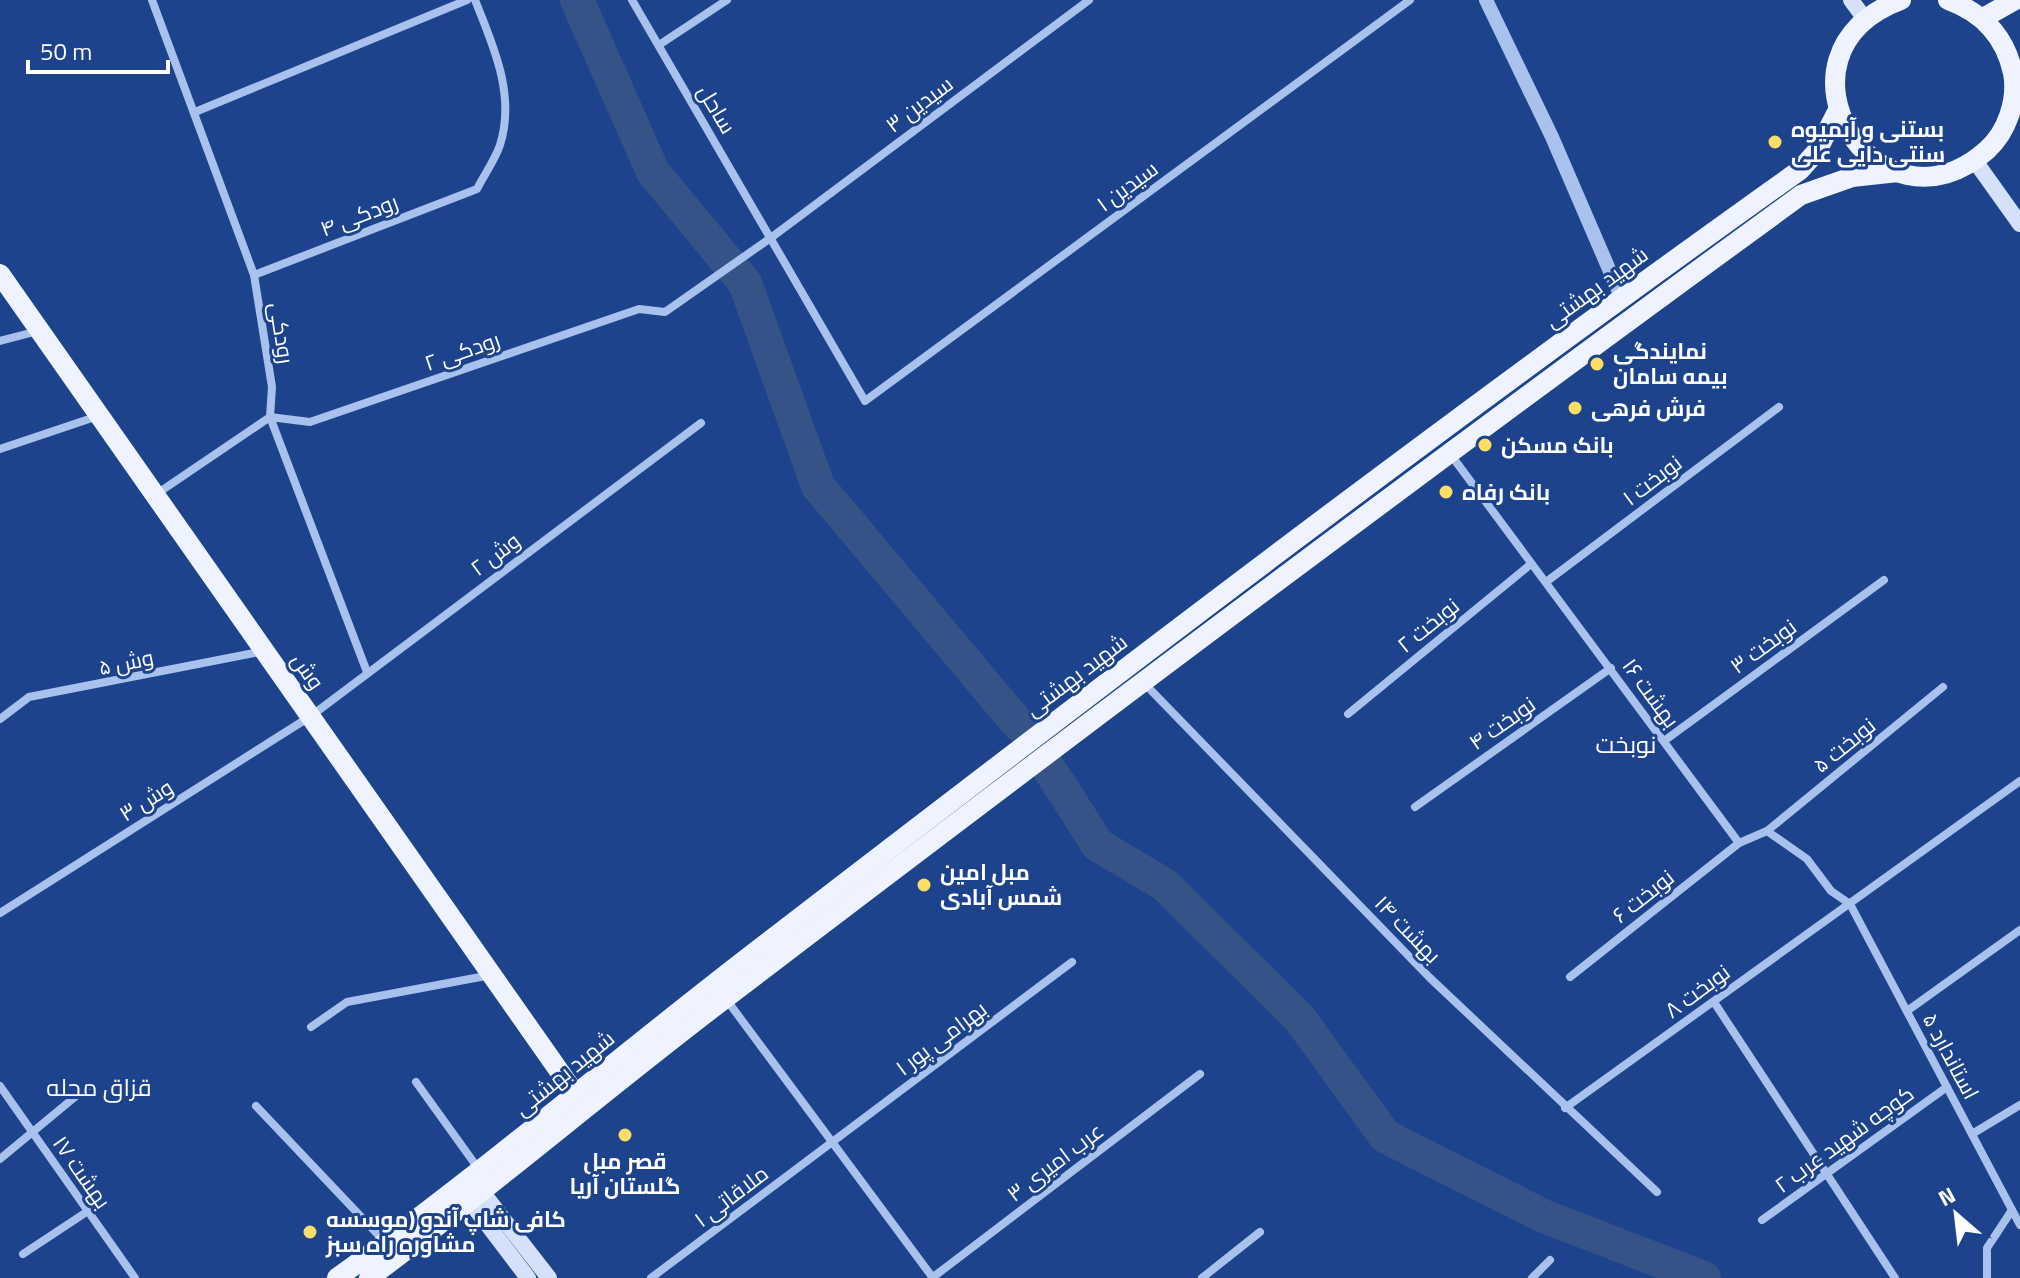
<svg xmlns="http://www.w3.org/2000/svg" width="2020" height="1278" viewBox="0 0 2020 1278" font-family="'Titillium Web',Cairo,sans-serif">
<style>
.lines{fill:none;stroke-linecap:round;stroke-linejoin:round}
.river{stroke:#365388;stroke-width:34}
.minor{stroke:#a8c1ed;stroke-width:8}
.tertiary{stroke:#a8c1ed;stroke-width:14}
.secondary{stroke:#d4e1f9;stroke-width:16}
.primary{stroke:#eef3ff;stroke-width:20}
.poi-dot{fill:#fdde65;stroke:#1c438c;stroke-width:3}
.labels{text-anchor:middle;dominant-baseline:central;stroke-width:6;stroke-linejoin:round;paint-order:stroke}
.street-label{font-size:22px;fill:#fff;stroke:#1c438c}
.poi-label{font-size:22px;font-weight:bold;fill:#fff;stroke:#1c438c;text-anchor:start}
.neighbourhood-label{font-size:24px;fill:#fff;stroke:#1c438c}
</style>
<rect width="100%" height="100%" fill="#1c438c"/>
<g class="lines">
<g class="river">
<polyline points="577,0 653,172 745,283 818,486 1019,725"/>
<polyline points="1050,770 1098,845 1165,885 1300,1019 1385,1136 1541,1215 1704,1278"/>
</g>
<g class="minor">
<polyline points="152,0 254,275 272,387 270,417 367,672"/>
<polyline points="632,0 865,401 1410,0"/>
<polyline points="659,45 727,0"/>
<polyline points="195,112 467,0"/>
<path d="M254 275 477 189C484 175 495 160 500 145 516 95 493 45 475 0"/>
<polyline points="0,341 38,331"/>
<polyline points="270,417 310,422 639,309 665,312 772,237 1089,0"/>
<polyline points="0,449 98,416"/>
<polyline points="1451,455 1739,843"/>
<polyline points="155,495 270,417"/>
<polyline points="1546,582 1779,407"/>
<polyline points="1143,682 1430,978 1657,1192"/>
<polyline points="1348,714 1531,564"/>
<polyline points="0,719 29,697 264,651"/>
<polyline points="1664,741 1884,580"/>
<polyline points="1415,807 1611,668"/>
<polyline points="1767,831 1943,687"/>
<polyline points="0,913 311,716 701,423"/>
<polyline points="1570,977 1739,843 1767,831 1807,859 1831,891 1850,904 2020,1225"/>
<polyline points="726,999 933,1278"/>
<polyline points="1714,1002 1895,1278"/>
<polyline points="1907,1011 2020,930"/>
<polyline points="311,1027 347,1002 491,975"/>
<polyline points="416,1082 480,1171"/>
<polyline points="0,1086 135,1278"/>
<polyline points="256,1106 385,1242"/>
<polyline points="1565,1108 2020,781"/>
<polyline points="1972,1134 2020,1105"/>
<polyline points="0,1159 87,1087"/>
<polyline points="1762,1220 1947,1087"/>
<polyline points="23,1254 88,1211"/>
<polyline points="651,1278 1072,962"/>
<polyline points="932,1278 1200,1074"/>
<polyline points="1202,1278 1260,1232"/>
<polyline points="1532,1278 1550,1260"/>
<polyline points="1987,1278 1987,1248 2012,1210"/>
</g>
<polyline class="tertiary" points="1486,0 1552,137 1621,297"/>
<g class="secondary">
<polyline points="1851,0 1865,19"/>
<polyline points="1975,161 2020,224"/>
<polyline points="483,1193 549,1278"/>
<polyline points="471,1203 528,1278"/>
</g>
<g class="primary">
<path d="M1901 0C1757 54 1878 247 1987 150 2007 132 2018 100 2013 73 2005 36 1983 13 1948 0"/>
<polyline points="1983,18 2015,0"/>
<polyline points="0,274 576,1095"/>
<path d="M337 1278C482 1174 617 1058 759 949 1102 685 1447 421 1800 170L1817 151 1838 110"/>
<path d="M369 1278C492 1187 608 1087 731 994 1085 724 1441 457 1801 195L1852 177 1898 172"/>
</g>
</g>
<g class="poi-dot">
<circle cx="1775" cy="142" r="8"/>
<circle cx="1597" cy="364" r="8"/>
<circle cx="1575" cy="408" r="8"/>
<circle cx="1485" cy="445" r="8"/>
<circle cx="1446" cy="492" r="8"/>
<circle cx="924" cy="885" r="8"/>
<circle cx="625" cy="1135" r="8"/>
<circle cx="310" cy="1232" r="8"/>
</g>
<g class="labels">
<g class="street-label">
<text transform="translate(919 104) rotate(-37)">سیدین ۳</text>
<text transform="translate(717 109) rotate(59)">ساحل</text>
<text transform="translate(1127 186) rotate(-36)">سیدین ۱</text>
<text transform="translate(359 215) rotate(-21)">رودکی ۴</text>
<text transform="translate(1596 287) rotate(-36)">شهید بهشتی</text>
<text transform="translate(282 333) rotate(81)">رودکی</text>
<text transform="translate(462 351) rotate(-19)">رودکی ۲</text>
<text transform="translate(1652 480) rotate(-37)">۱ نوبخت</text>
<text transform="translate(495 554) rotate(-37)">وش ۲</text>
<text transform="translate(1428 625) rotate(-39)">۲ نوبخت</text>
<text transform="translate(1763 646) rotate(-36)">۳ نوبخت</text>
<text transform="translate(126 662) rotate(-11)">وش ۵</text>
<text transform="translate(308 671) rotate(55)">وش</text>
<text transform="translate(1076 675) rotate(-37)">شهید بهشتی</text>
<text transform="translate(1651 693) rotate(54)">۱۶ بهشت</text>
<text transform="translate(1502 723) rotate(-35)">۴ نوبخت</text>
<text transform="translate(1844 745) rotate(-39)">۵ نوبخت</text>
<text transform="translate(146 800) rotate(-32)">وش ۳</text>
<text transform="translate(1643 896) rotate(-38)">نوبخت ۶</text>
<text transform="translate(1408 929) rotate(46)">بهشت ۱۴</text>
<text transform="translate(1697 991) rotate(-36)">۸ نوبخت</text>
<text transform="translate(941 1038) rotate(-37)">۱ بهرامی پور</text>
<text transform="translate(1951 1056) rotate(62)">۵ استاندارد</text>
<text transform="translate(564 1073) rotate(-39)">شهید بهشتی</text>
<text transform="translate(1844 1139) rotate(-36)">کوچه شهید عرب ۲</text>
<text transform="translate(1055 1162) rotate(-37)">۳ عرب امیری</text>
<text transform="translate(82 1172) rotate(55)">بهشت ۱۷</text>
<text transform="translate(731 1196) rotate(-37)">ملاقاتی ۱</text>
</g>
<g class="poi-label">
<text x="1791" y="129">بستنی و آبمیوه<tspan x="1791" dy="25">سنتی دایی علی</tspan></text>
<text x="1613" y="351">نمایندگی<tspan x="1613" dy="25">بیمه سامان</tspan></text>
<text x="1591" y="408">فرش فرهی</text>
<text x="1501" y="445">بانک مسکن</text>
<text x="1462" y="492">بانک رفاه</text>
<text x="940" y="872">مبل امین<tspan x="940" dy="25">شمس آبادی</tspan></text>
<text x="625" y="1161" text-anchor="middle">قصر مبل<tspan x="625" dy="25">گلستان آریا</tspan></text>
<text x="326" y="1219">کافی شاپ آندو (موسسه<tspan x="326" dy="25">مشاوره راه سبز</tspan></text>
</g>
<g class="neighbourhood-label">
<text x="1626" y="744">نوبخت</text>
<text x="99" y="1087">قزاق محله</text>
</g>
</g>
<g transform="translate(1956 1214) rotate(332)" stroke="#1c438c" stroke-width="6" paint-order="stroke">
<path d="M0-6L14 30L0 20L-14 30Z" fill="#ffffff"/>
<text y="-12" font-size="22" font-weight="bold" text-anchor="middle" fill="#ffffff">N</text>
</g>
<path d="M28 60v12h140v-12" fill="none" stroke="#ffffff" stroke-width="4"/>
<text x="40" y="60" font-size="24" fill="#ffffff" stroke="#1c438c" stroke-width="6" paint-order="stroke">50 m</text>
</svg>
